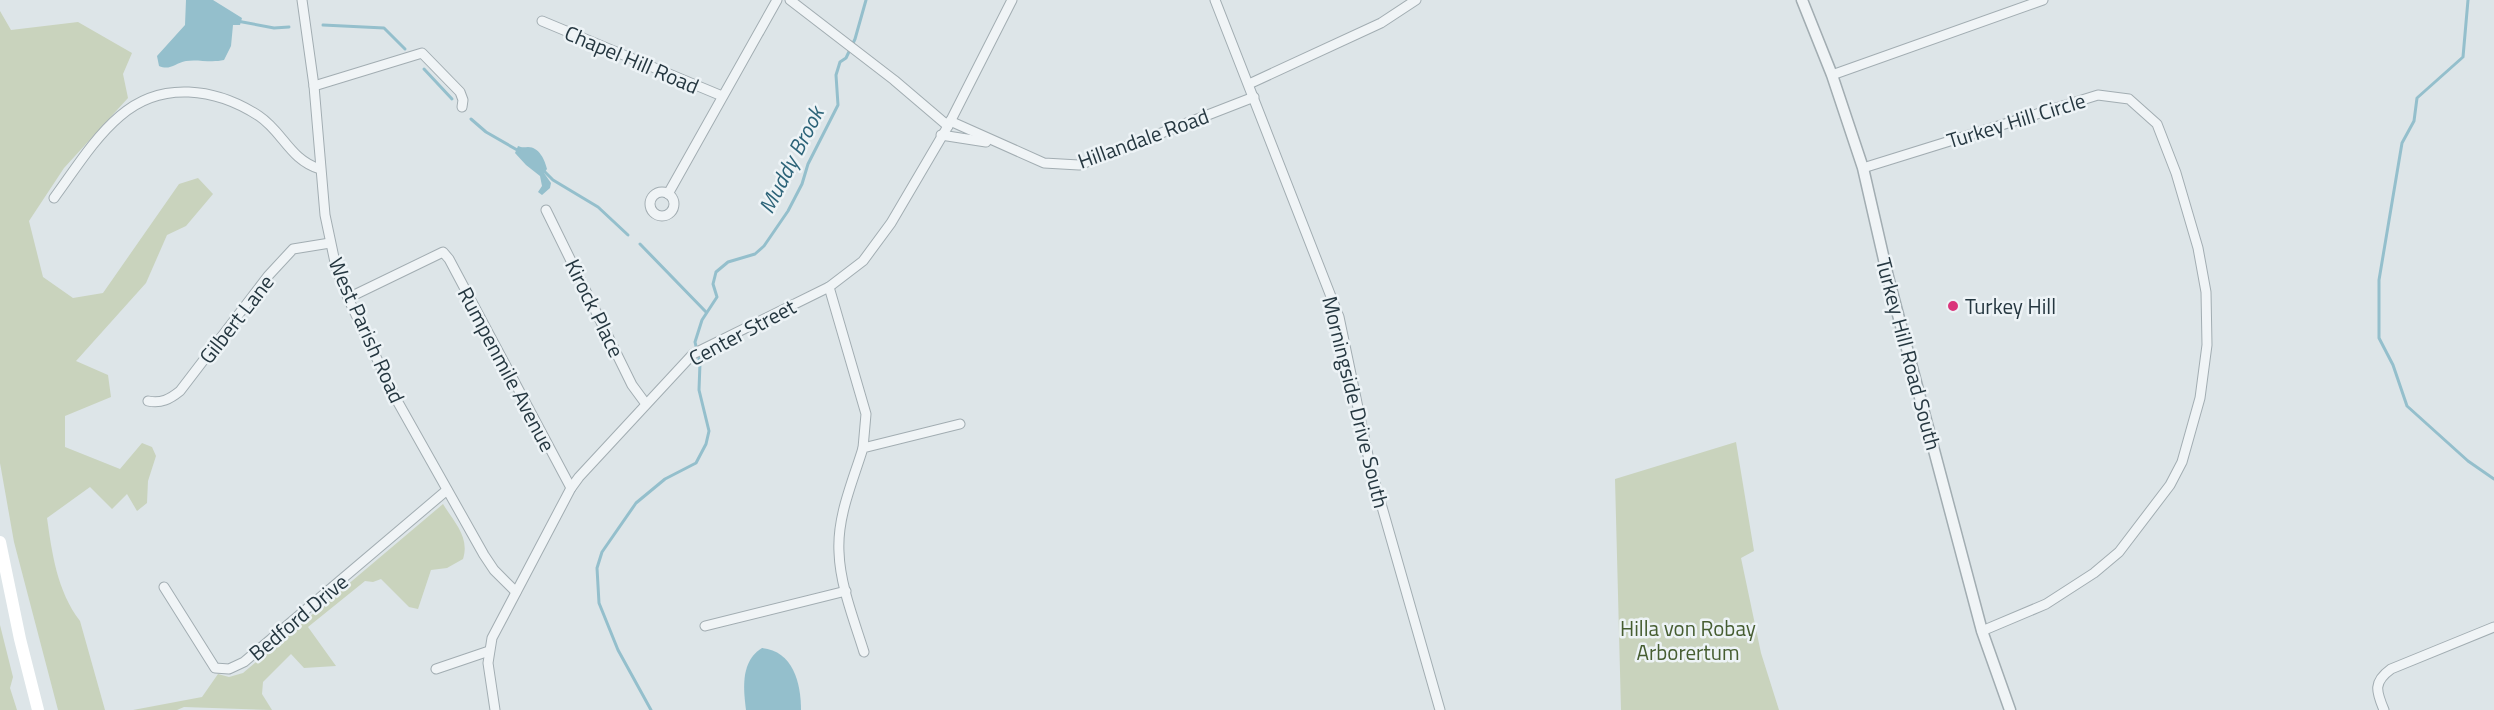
<svg xmlns="http://www.w3.org/2000/svg" width="2494" height="710" viewBox="0 0 2494 710" font-family="'Titillium Web',sans-serif">
<style>
.green{fill:#c9d3bd}
.water{fill:#94bfcc}
.lines{fill:none;stroke-linecap:round;stroke-linejoin:round}
.stream{stroke:#94bfcc;stroke-width:3}
.minor-casing{stroke:#a2adb2;stroke-width:11}
.tertiary-casing{stroke:#a2adb2;stroke-width:13}
.minor{stroke:#f0f4f6;stroke-width:9}
.tertiary{stroke:#f0f4f6;stroke-width:10}
.secondary{stroke:#fff;stroke-width:12}
.poi-dot{fill:#da357b;stroke:#edf3f6;stroke-width:2}
.labels{text-anchor:middle;dominant-baseline:central;stroke-width:5;stroke-linejoin:round;paint-order:stroke}
.street-label{font-size:21px;fill:#253740;stroke:#edf3f6}
.poi-label{font-size:21px;fill:#253740;stroke:#edf3f6;text-anchor:start}
.park-label{font-size:21px;fill:#465d31;stroke:#edf3f6}
.water-label{font-size:22px;font-style:italic;fill:#2c6378;stroke:#edf3f6}
</style>
<rect width="100%" height="100%" fill="#dde5e8"/>
<g class="green">
<path d="M0 11 11 30 78 22 132 53 123 74 128 98 64 168 29 221 43 277 73 298 103 293 179 184 198 178 213 194 186 226 167 235 146 283 76 361 108 375 111 397 65 416V447L120 469 142 443 152 447 156 456 148 481 147 503 137 511 127 494 112 509 90 487 47 518C52 553 57 591 80 621L105 710H58L14 542 0 463Z"/>
<polygon points="1736,442 1754,551 1741,558 1761,653 1779,710 1621,710 1615,479"/>
<path d="M443 504C454 522 470 537 463 559L447 568 431 570 418 609 409 607 381 579 373 582 365 581 308 627 336 666 304 668 291 654 263 682 262 694 272 710 184 707 177 710H133L202 697 218 674 229 677 243 673Z"/>
<polygon points="0,625 13,677 10,688 17,710 0,710"/>
</g>
<g class="water">
<path d="M186 0H213L242 18 240 25H233L231 46 224 60C211 63 197 59 186 61 175 63 170 71 159 66L157 56 185 25Z"/>
<path d="M518 146C522 148 525 147 528 147 539 147 545 160 547 169L544 173 551 183 550 188 542 195 538 192 542 186 540 176 526 165 515 153Z"/>
<path d="M762 648C793 651 801 683 801 710H746C743 687 741 661 762 648Z"/>
</g>
<g class="lines">
<g class="stream">
<polyline points="2468,0 2463,57 2417,98 2414,121 2402,143 2379,280 2379,338 2393,365 2407,406 2468,461 2494,479"/>
<polyline points="237,21 274,28 289,27"/>
<polyline points="323,25 384,28 405,49"/>
<polyline points="424,69 452,99"/>
<polyline points="471,119 486,132 519,151"/>
<polyline points="543,170 553,180 598,207 628,235"/>
<polyline points="640,244 706,312"/>
<polyline points="651,710 618,650 599,603 597,568 602,552 636,503 665,479 696,463 706,444 709,431 699,390 700,363 695,342 702,320 717,297 713,284 716,272 728,262 755,254 764,246 788,211 802,184 808,164 838,105 836,75 840,62 846,58 855,39 866,0"/>
</g>
<g class="minor-casing">
<g id="minor">
<polyline points="302,0 314,86 325,215 336,267 348,298 395,397 484,555 494,570 516,592"/>
<polyline points="790,0 894,80 948,126"/>
<polyline points="1215,0 1339,317 1370,465 1440,710"/>
<polyline points="542,21 722,96"/>
<polyline points="1832,75 2043,0"/>
<polyline points="1249,84 1381,23 1416,0"/>
<polyline points="314,86 422,53 460,92 463,100 462,107"/>
<polyline points="950,121 1044,163 1079,165 1254,97"/>
<polyline points="941,135 986,142"/>
<polyline points="1863,168 2098,95 2129,99 2157,124 2176,173 2198,248 2206,292 2207,345 2200,398 2182,462 2170,485 2119,552 2094,573 2046,604 1982,631"/>
<circle cx="662" cy="204" r="12"/>
<polyline points="668,194 777,0"/>
<path d="M54 198C74 171 94 138 120 116 161 80 216 88 259 116 283 132 290 160 320 169"/>
<polyline points="546,210 632,385 646,404"/>
<polyline points="829,287 866,414 863,448"/>
<polyline points="348,298 443,252 449,259 571,488"/>
<path d="M148 401C161 404 170 399 180 391L268 276 293 249 330 243"/>
<polyline points="164,587 215,668 229,669 244,662 447,490"/>
<polyline points="705,626 846,591"/>
<path d="M864 652C854 620 840 585 839 552 837 516 853 481 863 448L960 424"/>
<polyline points="436,669 489,651"/>
<polyline points="495,710 488,663 492,638 571,488 579,477 693,354 829,287 863,261 891,223 948,126 1012,0"/>
<path d="M2384 710C2376 691 2373 682 2391 669L2494 627"/>
</g>
</g>
<g class="tertiary-casing">
<polyline id="tertiary" points="1802,0 1832,75 1863,168 1888,277 1982,631 2010,710"/>
</g>
<use href="#minor" class="minor"/>
<use href="#tertiary" class="tertiary"/>
<polyline class="secondary" points="0,542 20,639 38,710"/>
</g>
<circle class="poi-dot" cx="1953" cy="306" r="6"/>
<g class="labels">
<g class="street-label">
<text transform="translate(632 59) rotate(23)">Chapel Hill Road</text>
<text transform="translate(2016 120) rotate(-17)">Turkey Hill Circle</text>
<text transform="translate(1143 138) rotate(-20)">Hillandale Road</text>
<text transform="translate(595 308) rotate(64)">Kirock Place</text>
<text transform="translate(236 319) rotate(-52)">Gilbert Lane</text>
<text transform="translate(367 330) rotate(66)">West Parish Road</text>
<text transform="translate(742 332) rotate(-28)">Center Street</text>
<text transform="translate(1909 354) rotate(75)">Turkey Hill Road South</text>
<text transform="translate(507 369) rotate(62)">Rumpenmile Avenue</text>
<text transform="translate(1356 402) rotate(76)">Morningside Drive South</text>
<text transform="translate(298 617) rotate(-40)">Bedford Drive</text>
</g>
<g class="poi-label">
<text x="1965" y="306">Turkey Hill</text>
</g>
<g class="park-label">
<text x="1688" y="628">Hilla von Robay<tspan x="1688" dy="24">Arborertum</tspan></text>
</g>
<g class="water-label">
<text transform="translate(791 160) rotate(-63)">Muddy Brook</text>
</g>
</g>
</svg>
